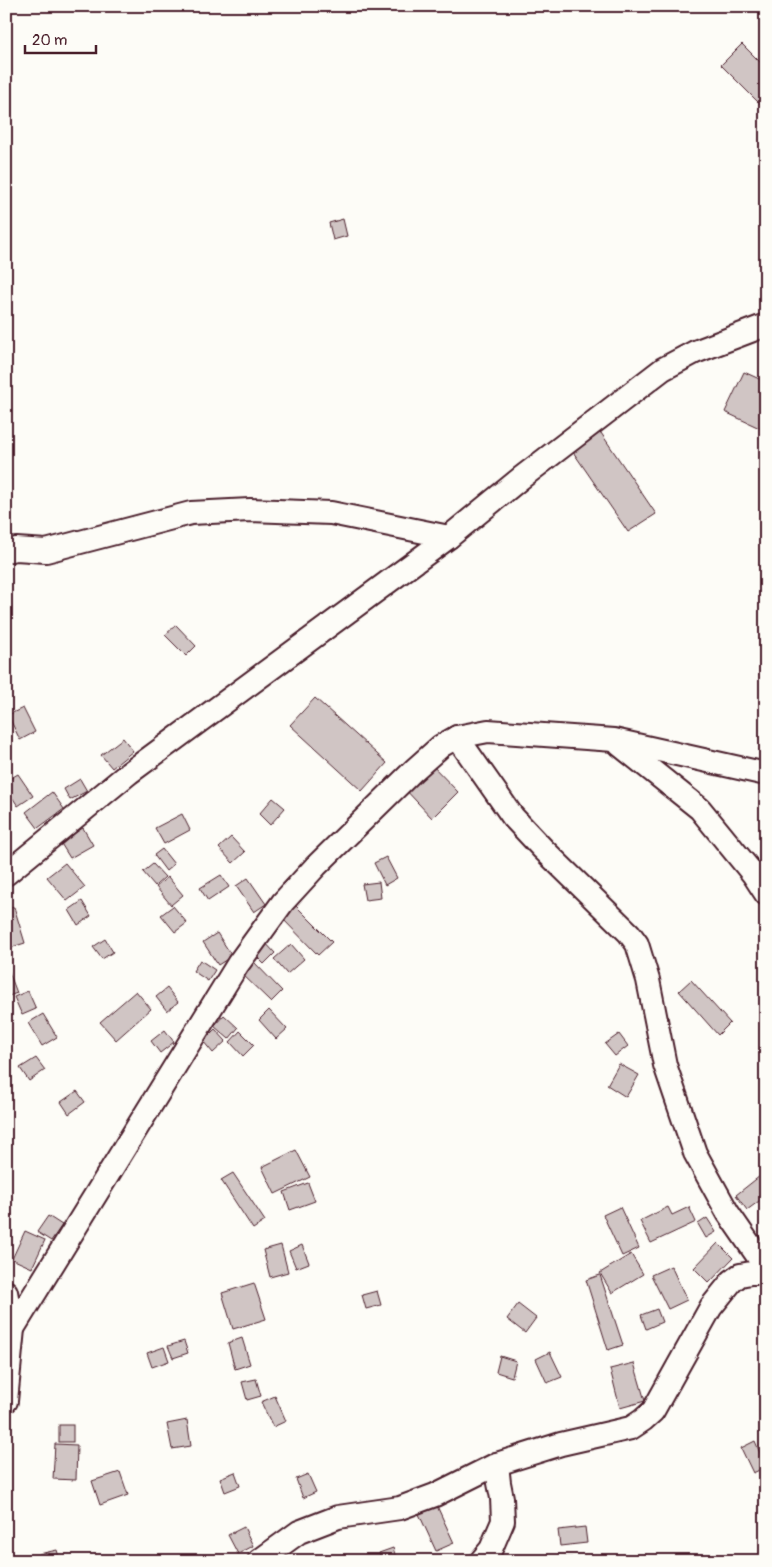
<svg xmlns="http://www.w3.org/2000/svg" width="772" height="1567" viewBox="0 0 772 1567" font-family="Pangolin,sans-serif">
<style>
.building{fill:#d0c5c4;stroke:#4a1f2b}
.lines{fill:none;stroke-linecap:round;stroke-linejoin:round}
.street-casing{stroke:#4a1f2b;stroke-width:26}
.street{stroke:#fdfcf7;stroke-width:22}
</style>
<rect width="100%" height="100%" fill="#fdfcf7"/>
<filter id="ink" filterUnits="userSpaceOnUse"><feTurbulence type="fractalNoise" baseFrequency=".02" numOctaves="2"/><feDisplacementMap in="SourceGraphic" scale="10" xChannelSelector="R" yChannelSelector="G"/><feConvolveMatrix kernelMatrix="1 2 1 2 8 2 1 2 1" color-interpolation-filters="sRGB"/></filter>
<g filter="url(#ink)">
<g class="building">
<polygon points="742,44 766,68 766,100 761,105 721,65"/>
<polygon points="343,219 347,236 333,240 329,223"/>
<polygon points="744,372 766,382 766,431 725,412"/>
<polygon points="599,430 656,514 628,532 571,449"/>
<polygon points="176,625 196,646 186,656 165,635"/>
<polygon points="315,698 387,763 362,791 290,725"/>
<polygon points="23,708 35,732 20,740 8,715"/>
<polygon points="123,738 133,751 112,768 101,755"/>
<polygon points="429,762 458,792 432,818 403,787"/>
<polygon points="18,774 33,796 18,806 6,788 6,781"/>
<polygon points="80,779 87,791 70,800 64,789"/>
<polygon points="52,792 64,809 38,828 26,812"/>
<polygon points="273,798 285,808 270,825 259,814"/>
<polygon points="182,814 190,830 164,844 155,828"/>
<polygon points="83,828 93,845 70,858 60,842"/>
<polygon points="231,837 245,852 233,863 219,848"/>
<polygon points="162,849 174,864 166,871 154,855"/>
<polygon points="386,857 397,878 385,885 374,863"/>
<polygon points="65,863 85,887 67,901 47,877"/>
<polygon points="153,864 165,877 155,886 143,872"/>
<polygon points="221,875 229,887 208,901 200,888"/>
<polygon points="168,877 183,895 171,905 156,887"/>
<polygon points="248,878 266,904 254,912 236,886"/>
<polygon points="379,882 381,898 365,900 362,884"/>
<polygon points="82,901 91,916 78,925 69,910"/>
<polygon points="292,902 332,942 318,955 279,915"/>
<polygon points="173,906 187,923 175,932 161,915"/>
<polygon points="14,907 25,943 9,948 6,937 6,909"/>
<polygon points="217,933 232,956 218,965 203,942"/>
<polygon points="105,939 113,952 102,959 93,947"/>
<polygon points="263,940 275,953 264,964 251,951"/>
<polygon points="291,944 304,959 287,974 274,959"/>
<polygon points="200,960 215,970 208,981 193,971"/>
<polygon points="252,960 282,991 271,1002 240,972"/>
<polygon points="6,964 17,993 6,997"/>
<polygon points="691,980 730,1023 718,1035 679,991"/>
<polygon points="167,988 178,1002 167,1011 156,997"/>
<polygon points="28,991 36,1009 22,1015 14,997"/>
<polygon points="136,991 151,1009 116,1040 100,1022"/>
<polygon points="6,1000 11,1010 6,1011"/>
<polygon points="269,1010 287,1029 276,1039 259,1020"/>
<polygon points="43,1014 57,1037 42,1046 28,1023"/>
<polygon points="224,1015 238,1028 229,1039 214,1026"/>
<polygon points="215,1029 226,1041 213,1053 203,1041"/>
<polygon points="165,1030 174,1042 160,1053 151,1041"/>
<polygon points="240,1031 254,1045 243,1056 230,1042"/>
<polygon points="619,1034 628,1046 615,1056 605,1044"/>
<polygon points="36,1058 45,1070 29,1081 20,1068"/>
<polygon points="619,1064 639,1075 626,1097 607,1085"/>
<polygon points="77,1091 85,1102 69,1114 61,1102"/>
<polygon points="296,1150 310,1177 275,1194 262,1167"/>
<polygon points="233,1173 265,1221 253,1229 221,1180"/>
<polygon points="760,1176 766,1184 766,1196 747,1210 736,1195"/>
<polygon points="308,1183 315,1201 290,1210 284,1192"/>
<polygon points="620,1207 639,1248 622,1256 603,1215"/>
<polygon points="668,1207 672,1215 689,1207 696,1222 651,1243 640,1221"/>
<polygon points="48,1216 62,1225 51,1241 37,1232"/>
<polygon points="707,1218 716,1232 706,1238 698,1224"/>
<polygon points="25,1231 45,1240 32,1268 12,1259"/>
<polygon points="718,1243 733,1258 709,1283 694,1268"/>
<polygon points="281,1245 288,1272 270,1277 263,1250"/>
<polygon points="302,1245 309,1263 296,1268 289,1251"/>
<polygon points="631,1254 643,1274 612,1293 600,1273"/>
<polygon points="671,1266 687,1300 668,1309 651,1275"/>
<polygon points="600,1275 623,1345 608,1350 586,1280"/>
<polygon points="254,1283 266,1319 233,1329 222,1293"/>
<polygon points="377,1291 381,1305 366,1309 362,1295"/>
<polygon points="518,1304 536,1318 525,1333 507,1319"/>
<polygon points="657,1309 662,1322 646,1329 641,1315"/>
<polygon points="242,1338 250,1364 235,1369 228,1343"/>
<polygon points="184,1341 188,1353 173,1358 168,1346"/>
<polygon points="164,1347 169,1361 152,1367 147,1353"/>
<polygon points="550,1352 562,1377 547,1383 536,1359"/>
<polygon points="500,1356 516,1361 512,1377 496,1372"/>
<polygon points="634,1363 645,1401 620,1408 610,1369"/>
<polygon points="256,1379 261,1396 247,1400 242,1382"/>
<polygon points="275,1396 286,1421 273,1427 261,1402"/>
<polygon points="187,1420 191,1446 172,1449 167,1424"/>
<rect x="59" y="1425" width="14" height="17"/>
<polygon points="755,1441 766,1467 753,1473 741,1448"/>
<polygon points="55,1444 77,1445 76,1480 53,1479"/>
<polygon points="120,1472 128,1495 100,1505 92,1481"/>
<polygon points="235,1472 240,1486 225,1492 220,1478"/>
<polygon points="308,1474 316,1492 303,1498 296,1479"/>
<polygon points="437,1506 454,1543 436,1551 419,1514"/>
<polygon points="244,1527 253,1546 238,1554 228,1535"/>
<polygon points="585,1527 587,1543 560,1546 558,1530"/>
<polygon points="393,1548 397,1561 382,1561 379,1553"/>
<polygon points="57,1550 60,1561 40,1561 39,1554"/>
<polygon points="552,1558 572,1558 571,1561 552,1561"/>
</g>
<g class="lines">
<g class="street-casing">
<g id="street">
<polyline points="6,551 16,549 46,551 191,513 250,510 331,513 449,537"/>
<polyline points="457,737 513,817 543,849 629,933 637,944 648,980 665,1065 695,1153 728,1213 766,1268"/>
<polyline points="620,745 700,809 753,874 766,894"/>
<polyline points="6,874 129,773 449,537 521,478 663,369 695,352 766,325"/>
<polyline points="6,1292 13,1329 6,1401"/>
<polyline points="6,1340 238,964 283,902 316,866 414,770 441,746 457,737 488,731 614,740 766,774"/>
<polyline points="259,1561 299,1532 338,1517 400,1508 435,1495 497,1464 561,1444 631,1428 643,1420 653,1411 711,1307 732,1281 740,1275 751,1273 766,1273"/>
<polyline points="481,1561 491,1549 503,1521 502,1498 499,1483 497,1464"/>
</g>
</g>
<use href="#street" class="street"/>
</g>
</g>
<rect width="772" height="1567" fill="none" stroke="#fdfcf7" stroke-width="25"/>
<rect x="12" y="12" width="747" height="1542" fill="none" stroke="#4a1f2b" stroke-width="2" filter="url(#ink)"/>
<path d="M25 45v8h71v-8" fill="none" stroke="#4a1f2b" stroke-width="2.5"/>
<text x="32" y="45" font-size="15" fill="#4a1f2b" stroke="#fdfcf7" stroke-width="4" paint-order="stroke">20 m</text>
</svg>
